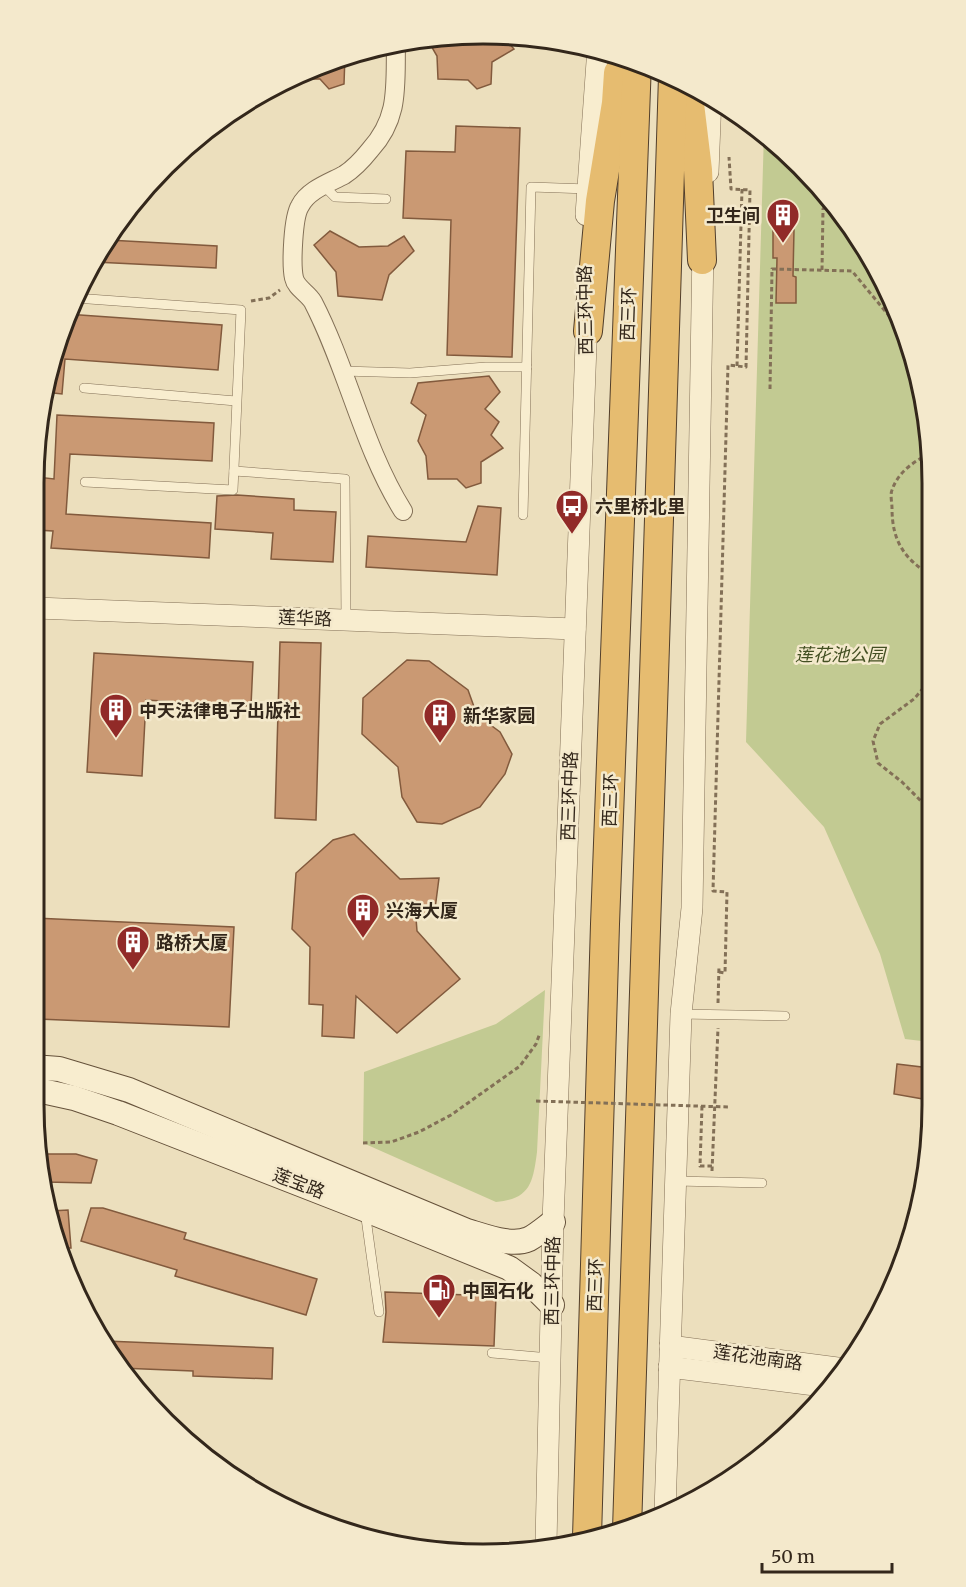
<svg xmlns="http://www.w3.org/2000/svg" width="966" height="1587" viewBox="0 0 966 1587" font-family="Merriweather,'Noto Sans SC',serif">
<style>
.green{fill:#c2ca92}
.building{fill:#ca9973;stroke:#825a3d;stroke-width:1.5}
.lines{fill:none;stroke-linecap:round;stroke-linejoin:round}
.service-casing{stroke:#837057;stroke-width:10}
.minor-casing{stroke:#837057;stroke-width:20}
.tertiary-casing{stroke:#837057;stroke-width:22}
.secondary-casing{stroke:#65513a;stroke-width:26}
.trunk-casing{stroke:#513e2b;stroke-width:30}
.path{stroke:#837057;stroke-width:3;stroke-dasharray:4.5 3;stroke-linecap:butt}
.service{stroke:#f8edcf;stroke-width:9}
.minor{stroke:#f8edcf;stroke-width:18}
.tertiary{stroke:#f8edcf;stroke-width:21}
.secondary{stroke:#f8edcf;stroke-width:24}
.trunk{stroke:#e6bc70;stroke-width:28}
.path-bridge{stroke:#837057;stroke-width:3;stroke-dasharray:4.5 3;stroke-linecap:butt}
.labels{text-anchor:middle;dominant-baseline:central;stroke-width:5;stroke-linejoin:round;paint-order:stroke}
.poi-label{font-size:18px;font-weight:bold;fill:#33271b;stroke:#f4e9cc;text-anchor:start}
.street-label{font-size:18px;fill:#33271b;stroke:#f4e9cc}
.park-label{font-size:18px;font-style:italic;fill:#434f22;stroke:#f4e9cc}
.rim{fill:none;stroke:#33271b;stroke-width:3}
</style>
<rect width="100%" height="100%" fill="#ecdfbd"/>
<g class="green">
<polygon points="764,132 822,187 873,258 918,366 932,453 930,1042 905,1039 880,954 824,827 746,742"/>
<path d="M545 990 537 1152C533 1183 530 1199 496 1202L363 1143 364 1072 496 1024Z"/>
</g>
<g class="building">
<polygon points="501,34 514,49 492,62 491,84 477,89 468,80 438,79 437,56 426,37"/>
<polygon points="345,55 344,84 329,89 320,79 289,79"/>
<polygon points="456,126 520,128 512,357 447,355 451,220 403,218 406,151 455,152"/>
<polygon points="773,230 794,230 793,276 796,277 796,303 776,303 777,258 773,258"/>
<polygon points="330,231 359,247 388,246 404,236 414,251 389,275 382,300 338,296 336,272 314,245"/>
<polygon points="108,240 217,246 216,268 95,262"/>
<polygon points="66,314 222,325 218,370 65,359 62,394 45,392 62,331 64,331"/>
<polygon points="489,376 500,392 485,409 499,422 491,435 503,448 481,462 481,483 466,488 457,479 428,479 426,456 418,441 426,415 411,403 418,383"/>
<polygon points="57,415 214,423 212,461 70,454 66,514 211,523 209,558 51,548 53,531 36,530 37,477 54,479"/>
<polygon points="237,495 294,499 294,510 336,512 333,562 271,559 273,533 215,529 217,496"/>
<polygon points="478,506 501,508 497,575 366,567 368,536 466,542"/>
<polygon points="280,642 321,643 316,820 275,818"/>
<polygon points="94,653 253,662 251,706 146,700 142,776 87,772"/>
<polygon points="407,660 429,661 468,690 477,715 500,732 512,754 505,774 480,807 442,824 417,822 402,797 398,767 362,734 363,698"/>
<polygon points="354,834 400,879 439,878 435,909 416,918 417,931 460,979 397,1033 356,996 354,1038 322,1036 323,1005 309,1004 310,947 292,929 296,873 333,840"/>
<polygon points="34,918 234,927 229,1027 38,1019 34,1014"/>
<polygon points="897,1064 930,1068 929,1100 894,1094"/>
<polygon points="43,1154 76,1154 97,1160 91,1183 46,1182"/>
<polygon points="91,1208 103,1208 186,1233 184,1239 317,1279 306,1315 175,1276 177,1270 81,1241"/>
<polygon points="68,1210 71,1248 57,1248 51,1211"/>
<polygon points="385,1292 496,1296 494,1346 383,1342 386,1312"/>
<polygon points="106,1341 273,1348 272,1379 193,1376 193,1371 120,1368"/>
</g>
<g class="lines">
<g class="service-casing">
<g id="service">
<polyline points="324,186 335,197 386,199"/>
<polyline points="75,298 241,310 233,490 85,482"/>
<polyline points="343,371 410,373 486,367 527,367"/>
<polyline points="84,388 236,401"/>
<polyline points="234,471 345,479 346,620"/>
<polyline points="523,515 531,187 588,189"/>
<polyline points="681,1014 785,1016"/>
<polyline points="676,1181 762,1183"/>
<polyline points="365,1211 379,1312"/>
<polyline points="492,1353 550,1358"/>
</g>
</g>
<g class="minor-casing">
<path id="minor" d="M396 43C395 86 400 117 370 150 362 160 355 168 344 175 329 183 308 190 300 206 293 217 291 264 294 278 296 288 308 293 313 302 348 370 363 447 403 511"/>
</g>
<g class="tertiary-casing">
<g id="tertiary">
<polyline points="708,172 711,97"/>
<polyline points="586,215 598,48"/>
<polyline points="36,608 575,629"/>
<polyline points="670,1346 845,1369"/>
<polyline points="669,1367 831,1387"/>
<polyline points="665,1512 681,1014 692,908 703,247"/>
<polyline points="546,1544 553,1222 587,318"/>
</g>
</g>
<g class="secondary-casing">
<g id="secondary">
<path d="M33 1067 59 1069 129 1090 467 1231C485 1236 511 1247 529 1239 537 1235 545 1228 553 1222"/>
<polyline points="33,1089 74,1098 118,1113 364,1209 509,1268 531,1284 552,1305"/>
</g>
</g>
<g class="trunk-casing">
<g id="trunk">
<polyline points="690,84 690,104 698,170 702,260"/>
<polyline points="588,331 600,201 616,103 618,73"/>
<polyline points="627,1530 673,76"/>
<polyline points="587,1537 605,924 637,62"/>
</g>
</g>
<g class="path">
<polyline points="822,270 823,209 830,199"/>
<polyline points="251,301 269,298 280,290"/>
<polyline points="737,366 742,189"/>
<polyline points="770,389 772,269 852,271 904,334"/>
<path d="M932 576C904 559 892 541 892 508 892 503 890 495 892 490 898 472 915 460 932 453"/>
<polyline points="931,811 902,782 878,763 873,741 880,724 914,699 931,679"/>
<polyline points="719,972 725,973 727,892 713,891 728,365 746,367 750,190 731,189 729,157"/>
<polyline points="718,1003 719,966"/>
<polyline points="702,1106 700,1166 712,1166"/>
<polyline points="363,1143 391,1142 419,1132 451,1115 520,1066 536,1044 540,1033"/>
<polyline points="712,1171 718,1028"/>
</g>
<use href="#service" class="service"/>
<use href="#minor" class="minor"/>
<use href="#tertiary" class="tertiary"/>
<use href="#secondary" class="secondary"/>
<use href="#trunk" class="trunk"/>
<polyline class="path-bridge" points="536,1101 728,1107"/>
</g>
<defs>
<g id="building-pin" transform="scale(1.725)"><path d="M0 17L-7.5 6A9.5 9.5 0 1 1 7.5 6Z" fill="#912a28" stroke="#f4e9cc"/><path d="M-4-6H4V6H1V3H-1V6H-4ZM-2.5-4.3h1.7v1.8h-1.7ZM.8-4.3h1.7v1.8H.8ZM-2.5-1h1.7V.8h-1.7ZM.8-1h1.7V.8H.8Z" fill="#fff"/></g>
<g id="bus-pin" transform="scale(1.725)"><path d="M0 17L-7.5 6A9.5 9.5 0 1 1 7.5 6Z" fill="#912a28" stroke="#f4e9cc"/><path d="M-5-6H5V4H4V6H2V4H-2V6H-4V4H-5ZM-3.5-4V0h7V-4ZM-3.5 1.2v1.5H-2V1.2ZM2 1.2v1.5H3.5V1.2Z" fill="#fff"/></g>
<g id="fuel-pin" transform="scale(1.725)"><path d="M0 17L-7.5 6A9.5 9.5 0 1 1 7.5 6Z" fill="#912a28" stroke="#f4e9cc"/><path d="M-5.5-6h7V0h2V4h1.3V-2.5L3-4.5l.8-.8L6-3V5H2.5V1h-1V6h-7ZM-4.2-4.7v3.2H.2V-4.7Z" fill="#fff"/></g>
</defs>
<g fill-rule="evenodd">
<use href="#building-pin" x="783" y="215"/>
<use href="#bus-pin" x="572" y="506"/>
<use href="#building-pin" x="116" y="710"/>
<use href="#building-pin" x="440" y="715"/>
<use href="#building-pin" x="363" y="910"/>
<use href="#building-pin" x="133" y="942"/>
<use href="#fuel-pin" x="439" y="1290"/>
</g>
<g class="labels">
<g class="poi-label">
<text x="760" y="215" text-anchor="end">卫生间</text>
<text x="595" y="506">六里桥北里</text>
<text x="139" y="710">中天法律电子出版社</text>
<text x="463" y="715">新华家园</text>
<text x="386" y="910">兴海大厦</text>
<text x="156" y="942">路桥大厦</text>
<text x="462" y="1290">中国石化</text>
</g>
<g class="street-label">
<text transform="translate(585 310) rotate(-91)">西三环中路</text>
<text transform="translate(628 314) rotate(-88)">西三环</text>
<text transform="translate(305 618) rotate(2)">莲华路</text>
<text transform="translate(569 796) rotate(-88)">西三环中路</text>
<text transform="translate(610 800) rotate(-88)">西三环</text>
<text transform="translate(299 1183) rotate(21)">莲宝路</text>
<text transform="translate(552 1281) rotate(-89)">西三环中路</text>
<text transform="translate(595 1285) rotate(-88)">西三环</text>
<text transform="translate(758 1357) rotate(8)">莲花池南路</text>
</g>
<g class="park-label">
<text x="840" y="654">莲花池公园</text>
</g>
</g>
<path d="M0 0H966V1587H0ZM483 44H483A439 439 0 0 1 922 483V1105A439 439 0 0 1 483 1544H483A439 439 0 0 1 44 1105V483A439 439 0 0 1 483 44Z" fill="#f4e9cc" fill-rule="evenodd"/>
<path class="rim" d="M483 44H483A439 439 0 0 1 922 483V1105A439 439 0 0 1 483 1544H483A439 439 0 0 1 44 1105V483A439 439 0 0 1 483 44Z"/>
<path d="M762 1563v9h130v-9" fill="none" stroke="#33271b" stroke-width="3"/>
<text x="771" y="1563" font-size="18" fill="#33271b" stroke="#f4e9cc" stroke-width="4.5" paint-order="stroke">50 m</text>
</svg>
